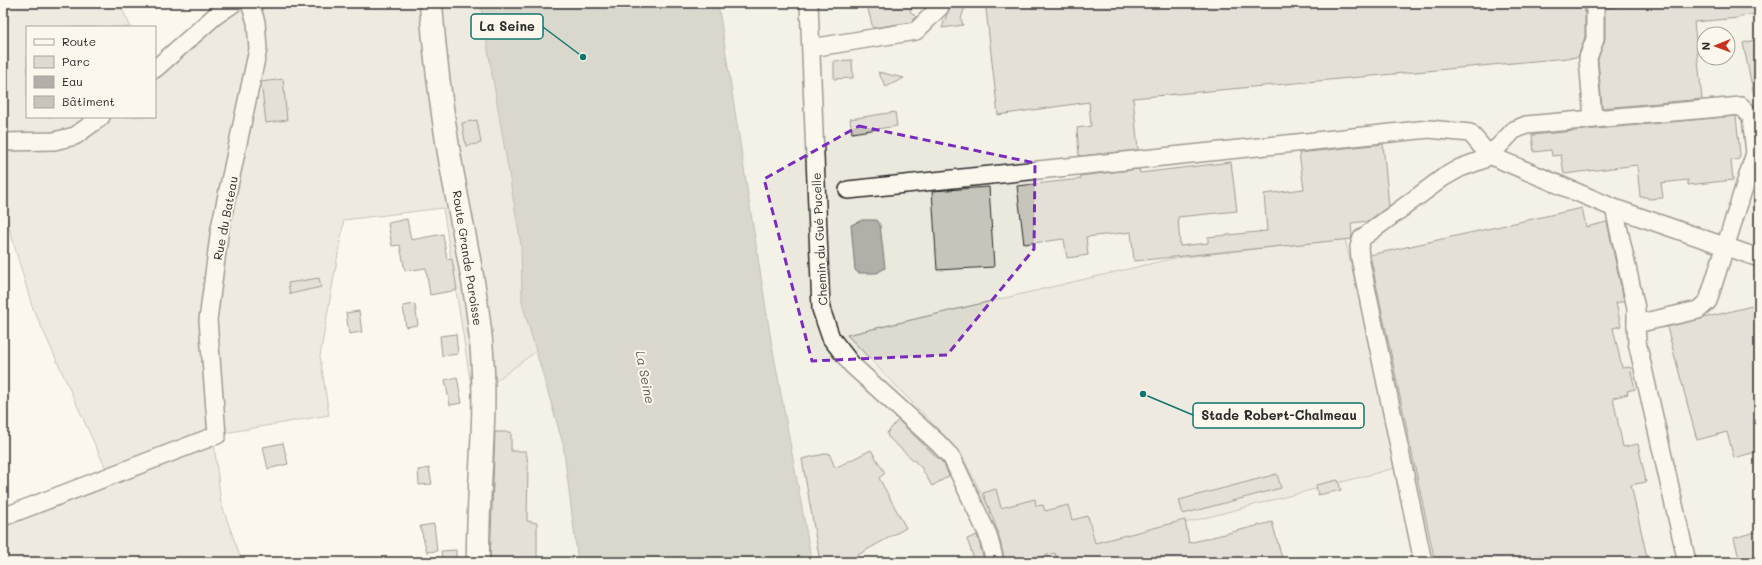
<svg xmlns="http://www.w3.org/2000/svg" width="1762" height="565" viewBox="0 0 1762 565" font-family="Mali,sans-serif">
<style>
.built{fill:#ebe8de;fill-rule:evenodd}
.green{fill:#dddad0;stroke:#84827e}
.water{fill:#b1afa7;stroke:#7b7a75}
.building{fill:#c7c4bc;stroke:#2b2b2b}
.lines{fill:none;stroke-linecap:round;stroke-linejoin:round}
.minor-casing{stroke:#2b2b2b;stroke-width:20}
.major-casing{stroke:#2b2b2b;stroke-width:25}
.minor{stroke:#fbf7ec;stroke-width:17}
.major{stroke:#fbf7ec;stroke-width:22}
.marked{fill:none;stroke:#7b2cbf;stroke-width:3;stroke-dasharray:8 5;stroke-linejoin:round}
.labels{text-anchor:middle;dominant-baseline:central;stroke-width:4;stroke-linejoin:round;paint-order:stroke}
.street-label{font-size:12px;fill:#2b2b2b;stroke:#fbf7ec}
.water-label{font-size:13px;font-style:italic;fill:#5a5956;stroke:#fbf7ec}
.leader{fill:none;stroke:#0f766e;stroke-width:1.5}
.callout-dot{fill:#0f766e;stroke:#fbf7ec;stroke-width:1.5}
.callout{fill:#fbf7ec;stroke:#0f766e;stroke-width:1.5}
.callout-label{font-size:13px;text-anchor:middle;font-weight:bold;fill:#2b2b2b}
</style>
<rect width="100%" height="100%" fill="#fbf7ec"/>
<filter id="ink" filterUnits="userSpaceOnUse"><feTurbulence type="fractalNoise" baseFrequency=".025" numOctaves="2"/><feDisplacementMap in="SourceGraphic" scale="8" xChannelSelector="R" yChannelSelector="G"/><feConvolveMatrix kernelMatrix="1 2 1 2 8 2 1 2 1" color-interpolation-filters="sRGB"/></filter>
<g filter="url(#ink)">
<g class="built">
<path d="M716 3H1759V562H797ZM1704 34H1728V58H1704Z"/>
<polygon points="543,346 599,562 473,562 473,398"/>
</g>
<g class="green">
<polygon points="3,3 119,3 131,27 27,27 27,117 155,117 155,59 222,3 486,3 543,346 473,398 443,208 344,220 320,356 329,415 213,435 221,503 242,562 3,562 3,515 106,469 32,306 3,207"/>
<polygon points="1345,239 1399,467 1036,562 1010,562 998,526 960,452 847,335 1175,258"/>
</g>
<g class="water">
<polygon points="480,3 718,3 770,334 812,562 578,562 563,444 522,303 521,245"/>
<polygon points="862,220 877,220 880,225 885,268 877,273 858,273 855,270 851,225"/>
</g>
<g class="building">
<polygon points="877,3 915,3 910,11 916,17 911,22 873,28 867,6"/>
<polygon points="951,3 966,3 961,19 963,25 942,28"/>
<polygon points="988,3 1585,3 1585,37 1578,57 1133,98 1138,150 1079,156 1077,128 1091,126 1089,102 998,115 986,9"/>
<polygon points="1654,3 1759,3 1759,14 1741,16 1739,18 1694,22 1702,99 1602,108 1598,59 1605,39 1605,8"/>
<polygon points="1759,39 1759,95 1754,96 1743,43"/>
<polygon points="852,60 853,78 834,79 834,61"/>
<polygon points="878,72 904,78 886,87"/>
<polygon points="283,79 287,120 266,123 261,82"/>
<polygon points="895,112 897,126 852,133 850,119"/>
<polygon points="1736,116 1740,154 1739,159 1731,161 1733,180 1688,185 1688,180 1661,183 1663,198 1648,199 1647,197 1640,197 1637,165 1564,174 1561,155 1552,156 1551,150 1534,152 1532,135"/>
<polygon points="477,120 481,143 466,146 462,123"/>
<polygon points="1383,144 1389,206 1368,221 1351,223 1352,235 1351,239 1134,261 1131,232 1086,237 1088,255 1067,258 1064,239 1024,244 1017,186 1081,179 1080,176 1139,169 1140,173 1231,162 1237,211 1178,217 1180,246 1208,243 1208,237 1267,231 1264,194 1304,189 1299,153"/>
<polygon points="989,187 994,267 937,270 932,191"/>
<polygon points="1582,208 1586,227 1607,222 1624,301 1616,303 1621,326 1613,328 1622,368 1630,367 1635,389 1627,391 1628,394 1613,398 1623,447 1638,444 1646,482 1631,485 1648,562 1543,562 1541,555 1508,562 1435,562 1370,255"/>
<polygon points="407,219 411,240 443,234 447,259 452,258 457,290 430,295 426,268 405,271 400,245 392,246 388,223"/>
<polygon points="319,278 321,287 290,294 288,283"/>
<polygon points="415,304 418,325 406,327 403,306"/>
<polygon points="1752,306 1753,308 1759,307 1759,451 1734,458 1727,432 1697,440 1667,327"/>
<polygon points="359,311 362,332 349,334 346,313"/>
<polygon points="456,334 458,354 442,356 440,336"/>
<polygon points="457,377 462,403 450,405 445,380"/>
<polygon points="898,420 944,464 949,476 932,486 921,467 888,437 887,433"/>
<polygon points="495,432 511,432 511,451 526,451 528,465 527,521 537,523 537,562 490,562"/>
<polygon points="283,443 288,464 268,469 263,447"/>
<polygon points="871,450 885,473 879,478 906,528 845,562 820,562 802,459 829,453 835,468"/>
<polygon points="429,468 432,484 419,485 418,470"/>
<polygon points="1277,474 1281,488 1183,514 1179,500"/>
<polygon points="1338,480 1341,490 1318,495 1316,485"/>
<polygon points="996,489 1001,508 1035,499 1036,506 1043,505 1045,511 1068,505 1072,520 1088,516 1095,543 1185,520 1189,543 1272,522 1283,562 1058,562 1055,553 1021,562 1005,562 998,532 983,493"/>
<polygon points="434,524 437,551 427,552 420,526"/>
<polygon points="1759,531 1759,562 1740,562 1734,538"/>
<polygon points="977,535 984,560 975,562 967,539"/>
<polygon points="456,550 456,560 442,561 441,551"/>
</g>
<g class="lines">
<g class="minor-casing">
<g id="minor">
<polyline points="809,3 821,309 831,338 852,365 938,443 952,458 988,535 995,562"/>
<polyline points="811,48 916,31 940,7 941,3"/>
<polyline points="155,69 215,16 234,3"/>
<polyline points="1593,119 1588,58 1595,39 1595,3"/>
<polyline points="3,142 54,141 75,136 101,117"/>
<polyline points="848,190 1429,129 1470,133 1489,155 1614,208 1636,308 1636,324"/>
<polyline points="1614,208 1759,258"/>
<polyline points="3,517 217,435 208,320 220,228 258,49 256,22 250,3"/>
<polyline points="1423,562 1360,258 1359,247 1362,238 1444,177 1460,168 1482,160 1499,146 1514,130 1526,125 1741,106 1751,116 1755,153 1708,301 1698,310 1636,324 1637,342 1687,562"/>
</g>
</g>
<g class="major-casing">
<path id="major" d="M431 3C434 49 440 96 447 141 458 212 477 282 482 353 487 423 477 492 478 562"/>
</g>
<use href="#minor" class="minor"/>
<use href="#major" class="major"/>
</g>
</g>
<path d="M0 0H1762V565H0ZM859 126 1035 163 1034 249 947 355 812 361 764 179Z" fill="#fbf7ec" fill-opacity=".55" fill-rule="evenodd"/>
<path class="marked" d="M859 126 1035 163 1034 249 947 355 812 361 764 179Z"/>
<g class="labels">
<g class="street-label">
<text transform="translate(225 218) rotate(-79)">Rue du Bateau</text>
<text transform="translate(819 239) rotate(-93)">Chemin du Gué Pucelle</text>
<text transform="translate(468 258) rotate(81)">Route Grande Paroisse</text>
</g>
<g class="water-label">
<text transform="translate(646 377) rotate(79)">La Seine</text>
</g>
</g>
<path class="leader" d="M583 57L543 27M1143 394L1193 415"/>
<g class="callout-dot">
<circle cx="583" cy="57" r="4"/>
<circle cx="1143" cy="394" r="4"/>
</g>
<g class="callout">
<rect x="471" y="14" width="72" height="25" rx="4"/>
<rect x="1193" y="403" width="171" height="25" rx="4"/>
</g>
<g class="callout-label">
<text x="507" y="31">La Seine</text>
<text x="1279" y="420">Stade Robert-Chalmeau</text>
</g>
<rect width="1762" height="565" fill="none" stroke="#fbf7ec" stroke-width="16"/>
<rect x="8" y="8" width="1746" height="549" fill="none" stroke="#2b2b2b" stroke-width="1.5" filter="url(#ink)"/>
<rect x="26" y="26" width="130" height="92" fill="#fbf7ec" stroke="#a8a59f"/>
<rect x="34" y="39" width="20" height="6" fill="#fbf7ec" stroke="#a8a59f"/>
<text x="62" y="46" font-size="12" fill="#2b2b2b">Route</text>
<rect x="34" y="56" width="20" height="12" fill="#dddad0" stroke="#a8a59f"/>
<text x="62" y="66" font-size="12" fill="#2b2b2b">Parc</text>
<rect x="34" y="76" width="20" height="12" fill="#b1afa7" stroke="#a8a59f"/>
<text x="62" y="86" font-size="12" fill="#2b2b2b">Eau</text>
<rect x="34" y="96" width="20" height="12" fill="#c7c4bc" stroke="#a8a59f"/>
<text x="62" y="106" font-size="12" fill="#2b2b2b">Bâtiment</text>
<g transform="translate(1716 46) rotate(269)"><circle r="19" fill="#fbf7ec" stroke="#a8a59f"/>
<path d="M0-3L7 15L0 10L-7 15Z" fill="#c8321e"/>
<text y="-6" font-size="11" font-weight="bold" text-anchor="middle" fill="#2b2b2b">N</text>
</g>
</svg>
